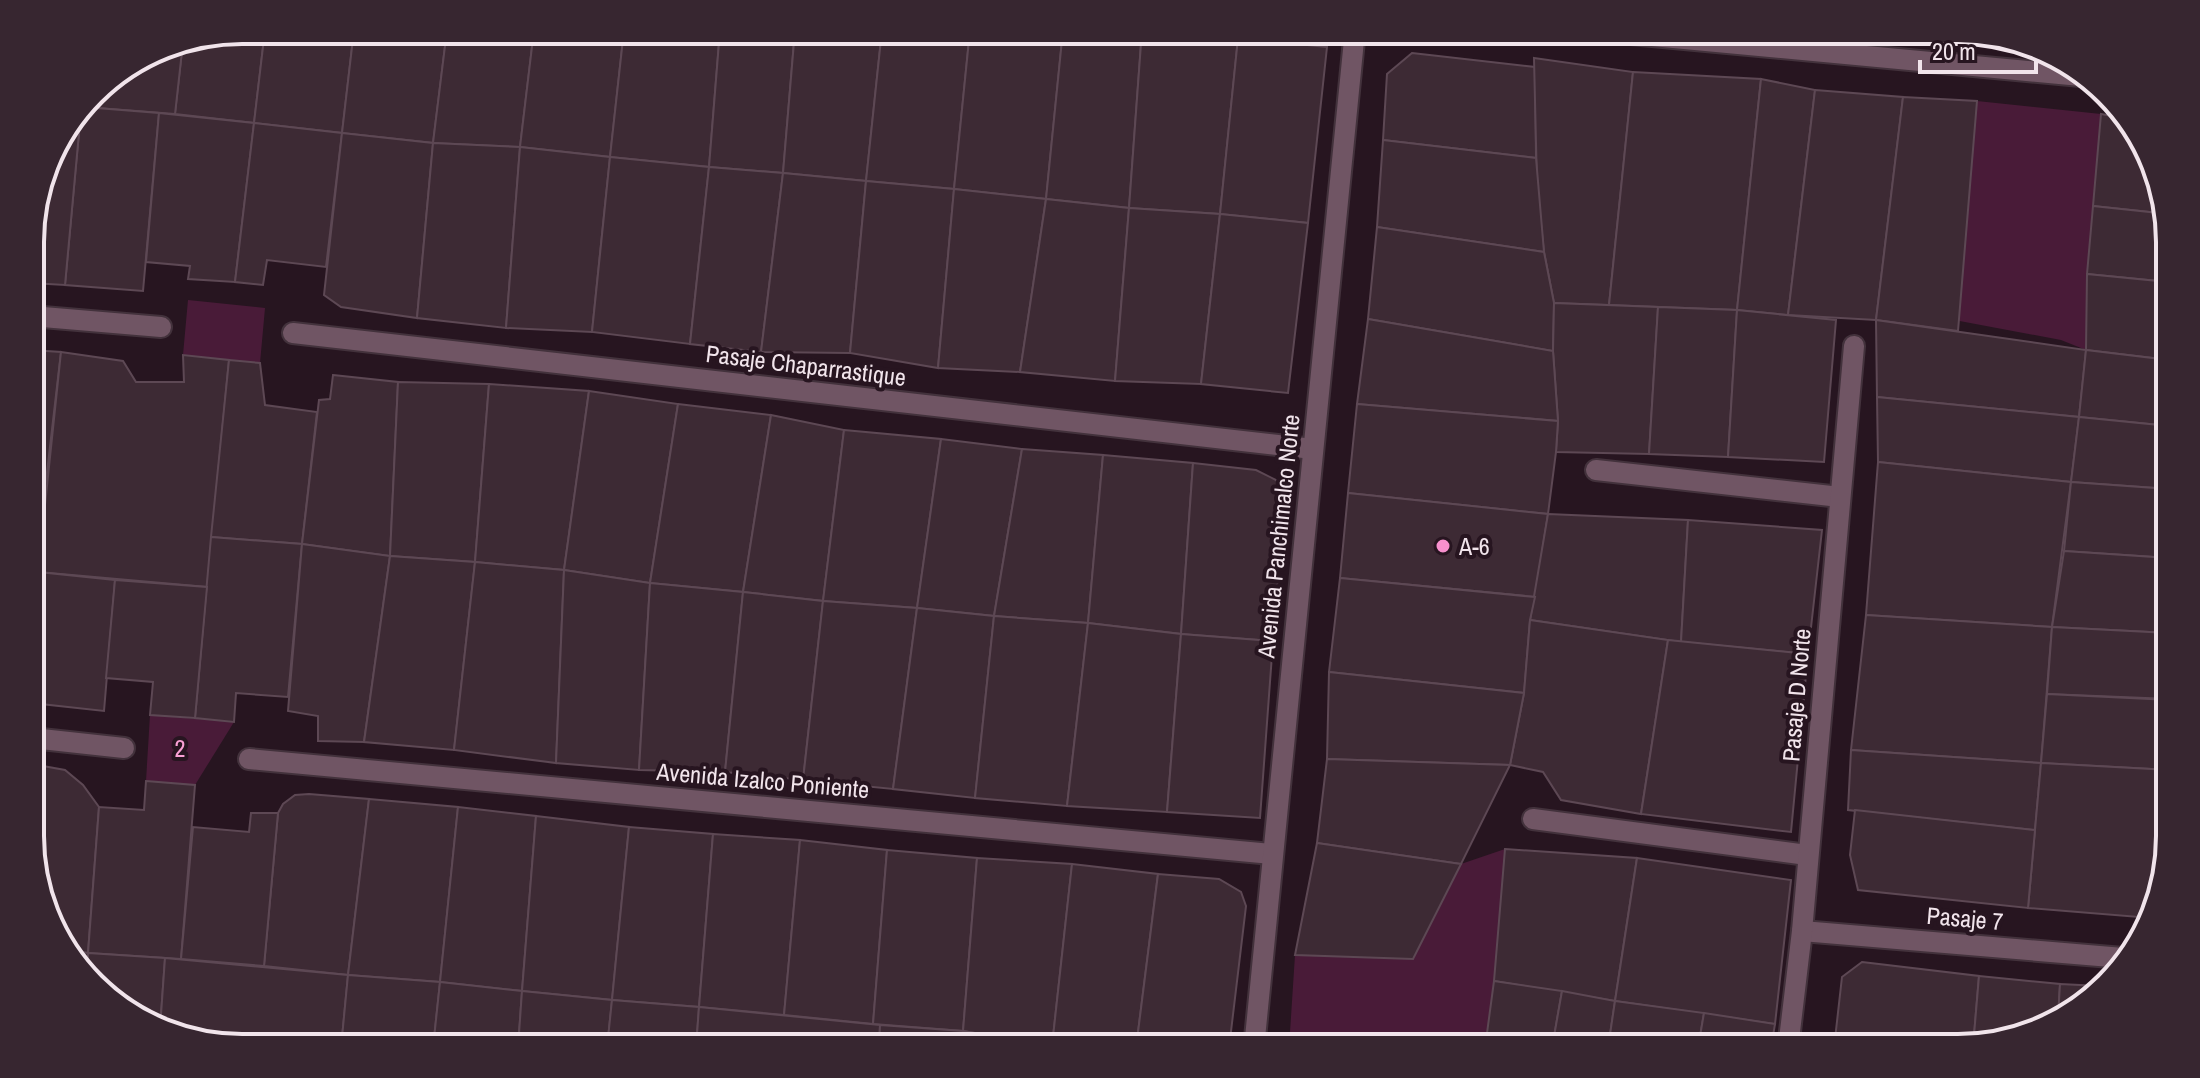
<svg xmlns="http://www.w3.org/2000/svg" width="2200" height="1078" viewBox="0 0 2200 1078" font-family="'Archivo Narrow',sans-serif">
<style>
.green{fill:#491b38}
.building{fill:#3d2a34;stroke:#5d4854;stroke-width:2}
.lines{fill:none;stroke-linecap:round;stroke-linejoin:round}
.minor-casing{stroke:#43323c;stroke-width:24}
.minor{stroke:#705564;stroke-width:20}
.poi-dot{fill:#f790cd;stroke:#271520;stroke-width:3}
.labels{text-anchor:middle;dominant-baseline:central;stroke-width:8;stroke-linejoin:round;paint-order:stroke}
.street-label{font-size:24px;fill:#f1e4eb;stroke:#271520}
.poi-label{font-size:24px;fill:#f1e4eb;stroke:#271520;text-anchor:start}
.park-label{font-size:24px;fill:#faa1d5;stroke:#271520}
.rim{fill:none;stroke:#f1e4eb;stroke-width:4}
</style>
<rect width="100%" height="100%" fill="#271520"/>
<g class="green">
<polygon points="1977,101 2101,114 2087,273 2086,350 2061,340 1949,319"/>
<polygon points="188,300 265,308 260,363 183,355"/>
<polygon points="150,715 234,722 195,785 146,781"/>
<polygon points="1505,849 1494,981 1485,1048 1289,1048 1295,955 1412,959 1461,864"/>
</g>
<g class="building">
<polygon points="242,30 265,30 254,123 175,114 183,42"/>
<polygon points="265,30 354,30 342,133 254,123"/>
<polygon points="354,30 447,30 433,143 342,133"/>
<polygon points="447,30 534,30 520,147 433,143"/>
<polygon points="534,30 624,30 610,157 520,147"/>
<polygon points="624,30 720,30 709,167 610,157"/>
<polygon points="720,30 795,30 783,173 709,167"/>
<polygon points="795,30 882,30 866,181 783,173"/>
<polygon points="882,30 970,30 954,189 866,181"/>
<polygon points="970,30 1063,30 1046,199 954,189"/>
<polygon points="1063,30 1142,30 1129,208 1046,199"/>
<polygon points="1142,30 1171,30 1238,38 1220,214 1129,208"/>
<polygon points="1238,38 1327,47 1308,223 1220,214"/>
<polygon points="183,42 175,114 84,107 102,83 161,46"/>
<polygon points="1412,53 1535,67 1536,158 1383,140 1387,74"/>
<polygon points="1534,58 1633,72 1609,305 1554,303 1544,252 1537,186"/>
<polygon points="1633,72 1761,79 1737,310 1609,305"/>
<polygon points="1761,79 1815,90 1788,315 1737,310"/>
<polygon points="1815,90 1903,97 1876,320 1788,315"/>
<polygon points="1903,97 1977,101 1958,331 1876,320"/>
<polygon points="84,107 159,113 143,291 65,285 81,111"/>
<polygon points="81,111 65,285 31,283 30,228 52,149"/>
<polygon points="159,113 254,123 235,282 188,279 190,266 146,262"/>
<polygon points="2101,114 2129,119 2168,214 2093,206"/>
<polygon points="254,123 342,133 326,267 267,260 263,285 235,282"/>
<polygon points="342,133 433,143 417,318 341,307 324,295"/>
<polygon points="1383,140 1536,158 1544,252 1377,227"/>
<polygon points="433,143 520,147 506,328 417,318"/>
<polygon points="520,147 610,157 592,332 506,328"/>
<polygon points="610,157 709,167 690,344 592,332"/>
<polygon points="709,167 783,173 761,352 690,344"/>
<polygon points="783,173 866,181 850,353 761,352"/>
<polygon points="866,181 954,189 938,368 850,353"/>
<polygon points="954,189 1046,199 1020,372 938,368"/>
<polygon points="1046,199 1129,208 1115,381 1020,372"/>
<polygon points="2093,206 2168,214 2168,282 2087,274"/>
<polygon points="1129,208 1220,214 1201,384 1115,381"/>
<polygon points="1220,214 1308,223 1288,393 1201,384"/>
<polygon points="1377,227 1544,252 1554,303 1553,351 1368,319"/>
<polygon points="2087,274 2168,282 2169,360 2086,350"/>
<polygon points="1554,303 1658,307 1649,454 1556,452 1558,421 1553,351"/>
<polygon points="1658,307 1737,310 1728,457 1649,454"/>
<polygon points="1737,310 1836,320 1824,462 1728,457"/>
<polygon points="1368,319 1553,351 1558,421 1357,404"/>
<polygon points="1876,320 2086,350 2079,417 1877,397"/>
<polygon points="31,350 61,352 41,524 31,523"/>
<polygon points="2086,350 2169,360 2169,426 2079,417"/>
<polygon points="61,352 123,361 136,382 184,382 183,355 229,360 207,587 38,572"/>
<polygon points="229,360 260,363 265,405 317,412 302,544 211,537"/>
<polygon points="333,375 398,382 390,556 302,544 319,400 330,399"/>
<polygon points="398,382 489,384 475,562 390,556"/>
<polygon points="489,384 589,391 564,570 475,562"/>
<polygon points="589,391 678,404 650,583 564,570"/>
<polygon points="1877,397 2079,417 2071,482 1878,462"/>
<polygon points="678,404 771,415 743,592 650,583"/>
<polygon points="1357,404 1558,421 1556,452 1548,514 1348,493"/>
<polygon points="771,415 844,430 823,601 743,592"/>
<polygon points="2079,417 2169,426 2169,489 2071,482"/>
<polygon points="844,430 941,439 917,608 823,601"/>
<polygon points="941,439 1022,449 994,616 917,608"/>
<polygon points="1022,449 1103,455 1088,623 994,616"/>
<polygon points="1103,455 1193,463 1181,634 1088,623"/>
<polygon points="1878,462 2071,482 2052,627 1866,615"/>
<polygon points="1193,463 1256,470 1276,480 1285,493 1273,641 1181,634"/>
<polygon points="2071,482 2169,489 2169,558 2064,551"/>
<polygon points="1348,493 1548,514 1535,597 1340,578"/>
<polygon points="1548,514 1688,520 1681,642 1530,620"/>
<polygon points="1688,520 1822,530 1808,654 1681,642"/>
<polygon points="31,523 41,524 31,669"/>
<polygon points="211,537 302,544 288,697 236,693 234,722 195,718"/>
<polygon points="302,544 390,556 364,742 318,741 318,716 288,711"/>
<polygon points="2064,551 2169,558 2169,633 2052,627"/>
<polygon points="390,556 475,562 454,750 364,742"/>
<polygon points="475,562 564,570 556,763 454,750"/>
<polygon points="564,570 650,583 639,770 556,763"/>
<polygon points="38,572 115,580 104,711 32,703"/>
<polygon points="1340,578 1535,597 1530,620 1524,693 1329,672"/>
<polygon points="115,580 207,587 195,718 150,715 153,682 106,678"/>
<polygon points="650,583 743,592 725,772 639,770"/>
<polygon points="743,592 823,601 803,780 725,772"/>
<polygon points="823,601 917,608 893,789 803,780"/>
<polygon points="917,608 994,616 975,798 893,789"/>
<polygon points="1866,615 2052,627 2041,763 1851,750"/>
<polygon points="994,616 1088,623 1067,806 975,798"/>
<polygon points="1530,620 1668,640 1641,814 1561,800 1543,772 1510,765 1524,693"/>
<polygon points="1088,623 1181,634 1167,812 1067,806"/>
<polygon points="2052,627 2169,633 2170,699 2047,694"/>
<polygon points="1181,634 1273,641 1260,818 1167,812"/>
<polygon points="1668,640 1808,654 1791,832 1641,814"/>
<polygon points="1329,672 1524,693 1510,765 1327,759"/>
<polygon points="2047,694 2170,700 2170,770 2041,763"/>
<polygon points="1851,750 2041,763 2035,830 1848,810"/>
<polygon points="1327,759 1510,765 1461,864 1317,843"/>
<polygon points="2041,763 2170,770 2170,836 2151,918 2028,908"/>
<polygon points="32,764 65,770 83,785 99,807 88,953 67,950 32,864"/>
<polygon points="146,781 195,785 181,959 88,953 99,807 144,810"/>
<polygon points="309,794 369,799 348,975 264,966 278,813 283,804 295,795"/>
<polygon points="369,799 458,807 440,982 348,975"/>
<polygon points="458,807 536,816 522,991 440,982"/>
<polygon points="1855,810 2035,830 2028,908 1858,890 1850,855"/>
<polygon points="251,813 278,813 264,966 181,959 193,827 249,832"/>
<polygon points="536,816 629,827 612,1000 522,991"/>
<polygon points="629,827 713,834 699,1007 612,1000"/>
<polygon points="713,834 800,840 784,1015 699,1007"/>
<polygon points="800,840 887,850 873,1024 784,1015"/>
<polygon points="1317,843 1461,864 1413,959 1295,955"/>
<polygon points="1505,849 1637,858 1615,1001 1494,981"/>
<polygon points="887,850 977,858 963,1031 873,1024"/>
<polygon points="977,858 1072,864 1052,1046 963,1031"/>
<polygon points="1637,858 1791,880 1775,1024 1615,1001"/>
<polygon points="1072,864 1158,874 1136,1048 1052,1046"/>
<polygon points="1158,874 1219,879 1241,892 1246,906 1229,1048 1136,1048"/>
<polygon points="67,950 88,953 87,975 74,965"/>
<polygon points="88,953 165,958 160,1029 149,1026 87,975"/>
<polygon points="165,958 348,975 341,1048 242,1048 160,1029"/>
<polygon points="1862,962 1979,976 1973,1047 1834,1048 1842,977"/>
<polygon points="348,975 440,982 433,1048 341,1048"/>
<polygon points="1979,976 2060,984 2058,1018 1973,1047"/>
<polygon points="1494,981 1562,991 1552,1048 1485,1048"/>
<polygon points="440,982 522,991 518,1048 433,1048"/>
<polygon points="2060,984 2099,986 2076,1012 2058,1018"/>
<polygon points="522,991 612,1000 607,1048 518,1048"/>
<polygon points="1562,991 1615,1001 1608,1048 1552,1048"/>
<polygon points="612,1000 699,1007 696,1048 607,1048"/>
<polygon points="1615,1001 1704,1013 1698,1048 1608,1048"/>
<polygon points="699,1007 880,1025 879,1048 696,1048"/>
<polygon points="1704,1013 1775,1024 1771,1048 1698,1048"/>
<polygon points="880,1025 963,1031 961,1048 879,1048"/>
<polygon points="963,1031 1052,1046 1052,1048 961,1048"/>
</g>
<g class="lines">
<g class="minor-casing">
<g id="minor">
<polyline points="1588,30 2081,76"/>
<polyline points="31,316 161,327"/>
<polyline points="293,333 1313,449"/>
<polyline points="1596,470 1840,497"/>
<polyline points="32,738 124,748"/>
<polyline points="249,759 1272,854"/>
<polyline points="1533,819 1807,855"/>
<polyline points="1802,931 2123,958"/>
<polyline points="1254,1048 1355,30"/>
<polyline points="1788,1048 1802,931 1854,346"/>
</g>
</g>
<use href="#minor" class="minor"/>
</g>
<circle class="poi-dot" cx="1443" cy="546" r="8"/>
<g class="labels">
<g class="street-label">
<text transform="translate(806 365) rotate(7)">Pasaje Chaparrastique</text>
<text transform="translate(1278 536) rotate(-84)">Avenida Panchimalco Norte</text>
<text transform="translate(1796 695) rotate(-85)">Pasaje D Norte</text>
<text transform="translate(763 780) rotate(5)">Avenida Izalco Poniente</text>
<text transform="translate(1965 918) rotate(5)">Pasaje 7</text>
</g>
<g class="poi-label">
<text x="1459" y="546">A-6</text>
</g>
<g class="park-label">
<text x="180" y="748">2</text>
</g>
</g>
<path d="M0 0H2200V1078H0ZM242 44H1958A198 198 0 0 1 2156 242V836A198 198 0 0 1 1958 1034H242A198 198 0 0 1 44 836V242A198 198 0 0 1 242 44Z" fill="#372630" fill-rule="evenodd"/>
<path class="rim" d="M242 44H1958A198 198 0 0 1 2156 242V836A198 198 0 0 1 1958 1034H242A198 198 0 0 1 44 836V242A198 198 0 0 1 242 44Z"/>
<path d="M1920 60v12h116v-12" fill="none" stroke="#f1e4eb" stroke-width="4"/>
<text x="1932" y="60" font-size="24" fill="#f1e4eb" stroke="#271520" stroke-width="6" paint-order="stroke">20 m</text>
</svg>
